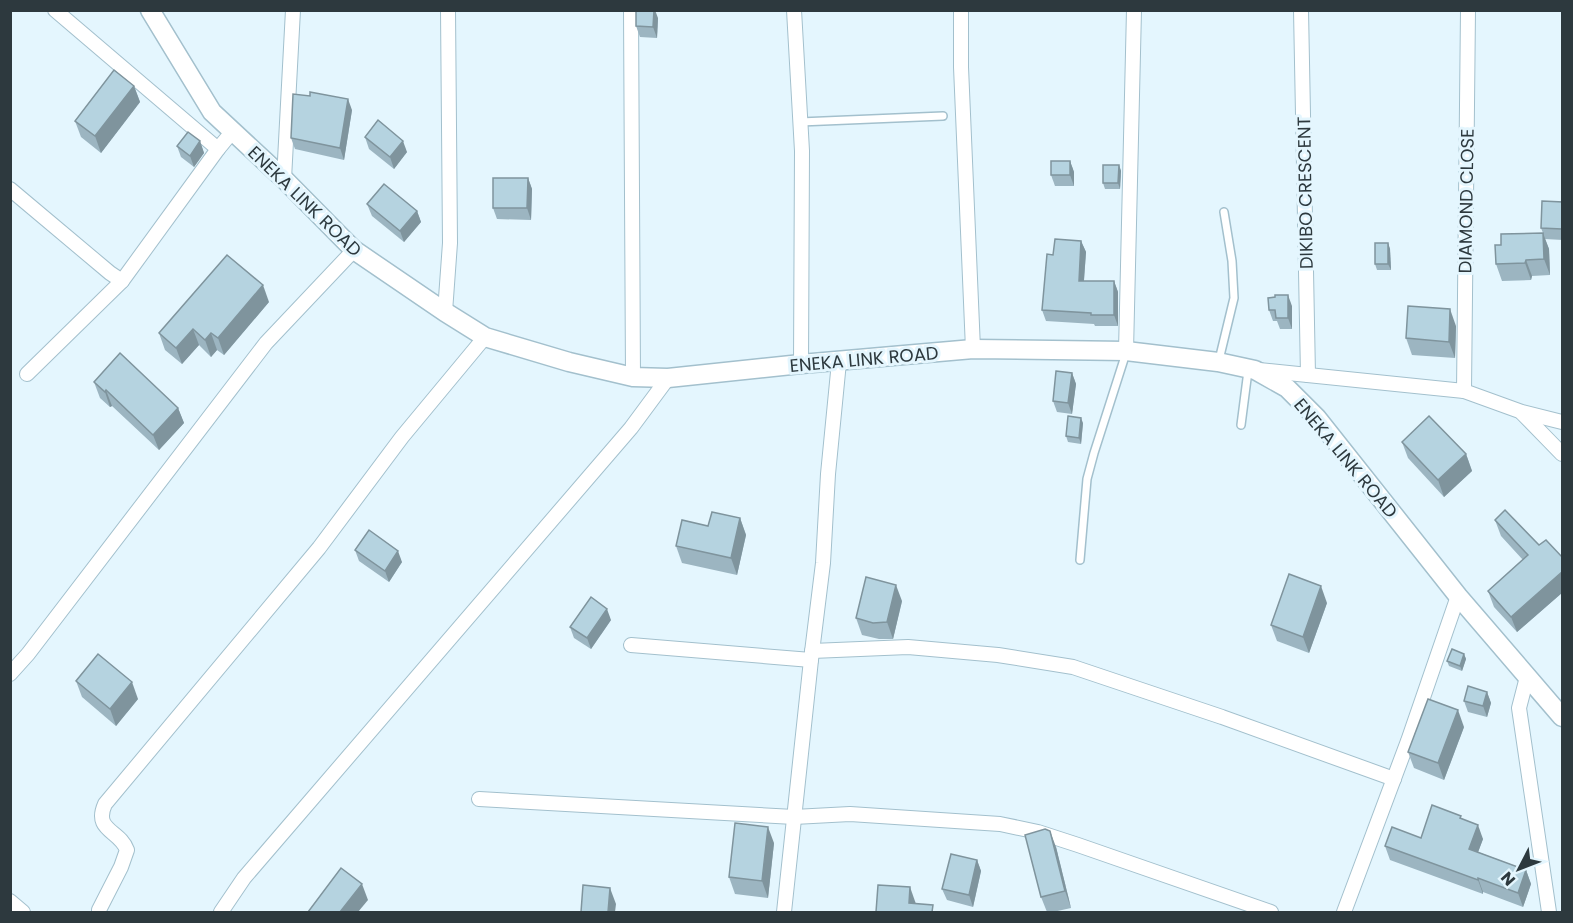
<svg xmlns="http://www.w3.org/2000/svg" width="1573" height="923" viewBox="0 0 1573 923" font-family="Poppins,sans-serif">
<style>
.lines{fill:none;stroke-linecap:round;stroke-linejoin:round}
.service-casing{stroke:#a3c0cd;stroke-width:10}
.minor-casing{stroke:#a3c0cd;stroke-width:16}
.tertiary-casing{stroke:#a3c0cd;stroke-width:21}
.service{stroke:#fff;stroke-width:7}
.minor{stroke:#fff;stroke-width:14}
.tertiary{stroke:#fff;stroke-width:18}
.wall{fill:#9cb5c1}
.shaded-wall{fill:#7f949d}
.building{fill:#b5d3e0;stroke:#7f949d;stroke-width:1.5}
.labels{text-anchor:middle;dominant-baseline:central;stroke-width:6;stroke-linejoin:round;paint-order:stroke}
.street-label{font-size:18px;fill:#2d393e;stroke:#e4f6fe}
</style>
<rect width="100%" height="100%" fill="#e4f6fe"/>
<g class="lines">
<g class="service-casing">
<g id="service">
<polyline points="800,122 943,116"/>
<polyline points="1219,360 1234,298 1232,261 1224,212"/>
<polyline points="1241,425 1248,371"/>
<polyline points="1080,560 1087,479 1094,453 1126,353"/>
</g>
</g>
<g class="minor-casing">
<g id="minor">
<polyline points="55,10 218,149"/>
<polyline points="631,10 633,377"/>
<polyline points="794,10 802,151 801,364"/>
<polyline points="961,10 961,67 973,349"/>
<polyline points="1301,10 1308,375"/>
<polyline points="284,179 293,10"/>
<polyline points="10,189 110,273 122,281"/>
<polyline points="445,312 450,243 448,10"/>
<polyline points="1126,351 1134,10"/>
<polyline points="1259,370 1464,391 1522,412 1562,422"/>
<polyline points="27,374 122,281 218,149 232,132"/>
<polyline points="1464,391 1468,10"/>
<polyline points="1522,413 1562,454"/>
<polyline points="631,645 811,660"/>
<polyline points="812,651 908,647 998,655 1073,667 1222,717 1394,779"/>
<polyline points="10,674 28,654 266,343 354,250"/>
<polyline points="1527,677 1519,708 1549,912"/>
<polyline points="479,799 794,817 850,814 1000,824 1038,832 1078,845 1271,912"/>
<polyline points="10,901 23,912"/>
<path d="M99 910 121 867 127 850C120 830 93 831 105 804L319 548 402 437 485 337"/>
<polyline points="221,912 244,878 631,428 668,378"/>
<polyline points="784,912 811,660 823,563 828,474 839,362"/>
<polyline points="1344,912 1408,741 1458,596"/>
</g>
</g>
<g class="tertiary-casing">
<polyline id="tertiary" points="150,10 212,112 284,179 354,250 445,312 485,337 569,362 633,377 668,378 801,364 973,349 1126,351 1218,362 1255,370 1287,388 1317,418 1458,596 1562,717"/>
</g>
<use href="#service" class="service"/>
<use href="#minor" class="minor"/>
<use href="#tertiary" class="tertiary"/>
</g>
<g class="wall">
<polygon points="658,18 657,38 640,37 636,26"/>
<polygon points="134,86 140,102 101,153 81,137 75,121"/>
<polygon points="352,110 344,160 295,149 291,138"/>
<polygon points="365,137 407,152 394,169 369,149"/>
<polygon points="200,141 204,153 194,167 181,157 177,146"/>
<polygon points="1070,161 1074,172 1074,186 1055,186 1051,175"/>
<polygon points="1119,165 1121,171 1120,189 1105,189 1103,183"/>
<polygon points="528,178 532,189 531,220 497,219 493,208"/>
<polygon points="1563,202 1563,240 1545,239 1549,249 1550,275 1532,276 1531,280 1502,281 1496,264 1501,245 1543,233 1541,228"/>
<polygon points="367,204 417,211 421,222 404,242 372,216"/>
<polygon points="1081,241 1086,252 1084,281 1114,281 1118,292 1118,326 1095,326 1094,324 1046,321 1042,310 1053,255"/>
<polygon points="1388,243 1390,249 1391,270 1377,270 1375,264"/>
<polygon points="269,302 224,355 217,350 211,357 199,345 182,364 165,350 159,333"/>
<polygon points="1292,306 1292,329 1280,329 1277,321 1273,321 1269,310"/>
<polygon points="1456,326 1455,358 1412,355 1406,338"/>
<polygon points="1072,373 1076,384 1072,414 1057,412 1053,401"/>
<polygon points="94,382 178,408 184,423 159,450 112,406 110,407 100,398"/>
<polygon points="1083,423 1081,444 1068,442 1066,436"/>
<polygon points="1402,442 1466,454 1472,471 1444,497 1408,458"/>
<polygon points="740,518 746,535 737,575 682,563 676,546 708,526"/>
<polygon points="1495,520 1563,558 1563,592 1517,632 1494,607 1488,591 1523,560 1501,536"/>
<polygon points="355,550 402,562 389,582 359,561"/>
<polygon points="902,601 893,639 879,639 862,635 856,618"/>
<polygon points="1327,603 1309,653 1277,641 1271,625"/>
<polygon points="611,620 591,649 574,638 570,627"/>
<polygon points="1464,654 1466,659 1462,671 1449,666 1447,661"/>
<polygon points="76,681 138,699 116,726 82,697"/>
<polygon points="1487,692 1491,703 1487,717 1468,712 1464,701"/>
<polygon points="1464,727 1444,780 1414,768 1408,752"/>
<polygon points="1462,819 1483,839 1478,852 1526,870 1531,884 1523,907 1483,892 1483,894 1390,860 1385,846 1421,838"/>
<polygon points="774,843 768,898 735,894 729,877"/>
<polygon points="1056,847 1071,908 1053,912 1047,912 1041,897"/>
<polygon points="977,860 981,871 973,907 947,900 942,889"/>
</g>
<g class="shaded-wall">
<polygon points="654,10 655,10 658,18 657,38 653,27"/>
<polygon points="134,86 140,102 101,153 95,136"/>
<polygon points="348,99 352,110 344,160 340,148"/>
<polygon points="200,141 204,153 194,167 190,156"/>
<polygon points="403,141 407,152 394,169 390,157"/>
<polygon points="1070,161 1074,172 1074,186 1070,175"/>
<polygon points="1119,165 1121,171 1120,189 1118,183"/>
<polygon points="528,178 532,189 531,220 527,208"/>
<polygon points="417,211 421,222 404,242 400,231"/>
<polygon points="1543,233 1549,249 1550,275 1544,259"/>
<polygon points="1081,241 1086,252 1083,292 1079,281"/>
<polygon points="1388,243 1390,249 1391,270 1388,264"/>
<polygon points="1526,260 1532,276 1531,280 1525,263"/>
<polygon points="1114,281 1118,292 1118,326 1114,315"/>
<polygon points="263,285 269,302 224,355 218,338"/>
<polygon points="1288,295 1292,306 1292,329 1288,318"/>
<polygon points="1450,309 1456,326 1455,358 1449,342"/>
<polygon points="193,329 199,345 182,364 176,348"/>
<polygon points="211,333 217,350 211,357 205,340"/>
<polygon points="1072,373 1076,384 1072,414 1068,403"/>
<polygon points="106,390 112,406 110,407 105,392"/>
<polygon points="178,408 184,423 159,450 153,435"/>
<polygon points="1081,418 1083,423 1081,444 1079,438"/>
<polygon points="1466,454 1472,471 1444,497 1438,480"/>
<polygon points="740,518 746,535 737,575 731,558"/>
<polygon points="398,551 402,562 389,582 385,571"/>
<polygon points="1563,571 1563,592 1517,632 1511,617"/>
<polygon points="896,585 902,601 893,639 887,622"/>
<polygon points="1321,586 1327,603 1309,653 1303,637"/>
<polygon points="607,609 611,620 591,649 587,638"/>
<polygon points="1464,654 1466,659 1462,671 1460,666"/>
<polygon points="132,682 138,699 116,726 110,709"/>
<polygon points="1487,692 1491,703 1487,717 1483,706"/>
<polygon points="1458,710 1464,727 1444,780 1438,763"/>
<polygon points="1478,825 1483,839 1474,863 1469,849"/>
<polygon points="768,827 774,843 768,898 762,881"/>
<polygon points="1050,831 1056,847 1071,908 1065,891"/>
<polygon points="977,860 981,871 973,907 969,895"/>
<polygon points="1526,870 1531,884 1523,907 1518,893"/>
<polygon points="1478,878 1483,892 1483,894 1478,880"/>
<polygon points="362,884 368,900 358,912 340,912"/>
<polygon points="910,887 916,904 909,903"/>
<polygon points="610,888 616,904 615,912 608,912"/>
</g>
<g class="building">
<polygon points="636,10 654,10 653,27 636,26"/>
<polygon points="114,70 134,86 95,136 75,121"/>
<polygon points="310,92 348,99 340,148 291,138 293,94 310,96"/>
<polygon points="378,120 403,141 390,157 365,137"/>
<polygon points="188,132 200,141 190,156 177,146"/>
<rect x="1051" y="161" width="19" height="14"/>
<polygon points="1103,165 1119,165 1118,183 1103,183"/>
<polygon points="493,178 528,178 527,208 493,208"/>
<polygon points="384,184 417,211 400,231 367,204"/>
<polygon points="1542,201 1563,202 1562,229 1541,228"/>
<polygon points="1543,233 1544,259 1526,260 1525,263 1496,264 1495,245 1501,245 1501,234"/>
<polygon points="1055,239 1081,241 1079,281 1114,281 1114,315 1091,315 1091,313 1042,310 1047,254 1053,255"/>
<rect x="1375" y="243" width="13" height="21"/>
<polygon points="227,255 263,285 218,338 211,333 205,340 193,329 176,348 159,333"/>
<polygon points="1275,295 1288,295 1288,318 1276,318 1275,310 1269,310 1268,298 1275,297"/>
<polygon points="1408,306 1450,309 1449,342 1406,338"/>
<polygon points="120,353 178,408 153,435 106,390 105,392 94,382"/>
<polygon points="1056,371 1072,373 1068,403 1053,401"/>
<polygon points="1068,416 1081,418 1079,438 1066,436"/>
<polygon points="1429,416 1466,454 1438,480 1402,442"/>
<polygon points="1505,510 1539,545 1546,540 1563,558 1563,571 1511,617 1488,591 1528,555 1495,520"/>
<polygon points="712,512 740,518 731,558 676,546 682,520 708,526"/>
<polygon points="369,530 398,551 385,571 355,550"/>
<polygon points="1289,574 1321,586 1303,637 1271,625"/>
<polygon points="866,577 896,585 887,622 873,623 856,618"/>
<polygon points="591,597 607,609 587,638 570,627"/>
<polygon points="1452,649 1464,654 1460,666 1447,661"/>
<polygon points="98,654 132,682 110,709 76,681"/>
<polygon points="1468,686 1487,692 1483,706 1464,701"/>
<polygon points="1428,699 1458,710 1438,763 1408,752"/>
<polygon points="1432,805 1461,816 1460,818 1478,825 1469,849 1526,870 1518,893 1478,878 1478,880 1385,846 1392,827 1421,838"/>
<polygon points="735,823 768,827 762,881 729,877"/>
<polygon points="1045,829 1050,831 1065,891 1041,897 1025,835"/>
<polygon points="951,854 977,860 969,895 942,889"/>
<polygon points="341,868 362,884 340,912 308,912"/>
<polygon points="583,885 610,888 608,912 581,912"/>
<polygon points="878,885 910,887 909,903 933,905 932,912 876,912"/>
</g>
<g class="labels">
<g class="street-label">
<text transform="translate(1305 193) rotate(-91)">DIKIBO CRESCENT</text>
<text transform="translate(305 201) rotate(44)">ENEKA LINK ROAD</text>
<text transform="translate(1466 201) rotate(-89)">DIAMOND CLOSE</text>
<text transform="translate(864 359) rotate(-5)">ENEKA LINK ROAD</text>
<text transform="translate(1346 458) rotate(50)">ENEKA LINK ROAD</text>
</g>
</g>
<rect width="1573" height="923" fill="none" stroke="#2d393e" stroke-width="24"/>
<g transform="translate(1519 869) rotate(228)" stroke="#e4f6fe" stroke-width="4.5" paint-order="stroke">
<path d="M0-4.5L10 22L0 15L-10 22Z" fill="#2d393e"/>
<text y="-9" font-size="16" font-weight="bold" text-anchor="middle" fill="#2d393e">N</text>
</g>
</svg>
